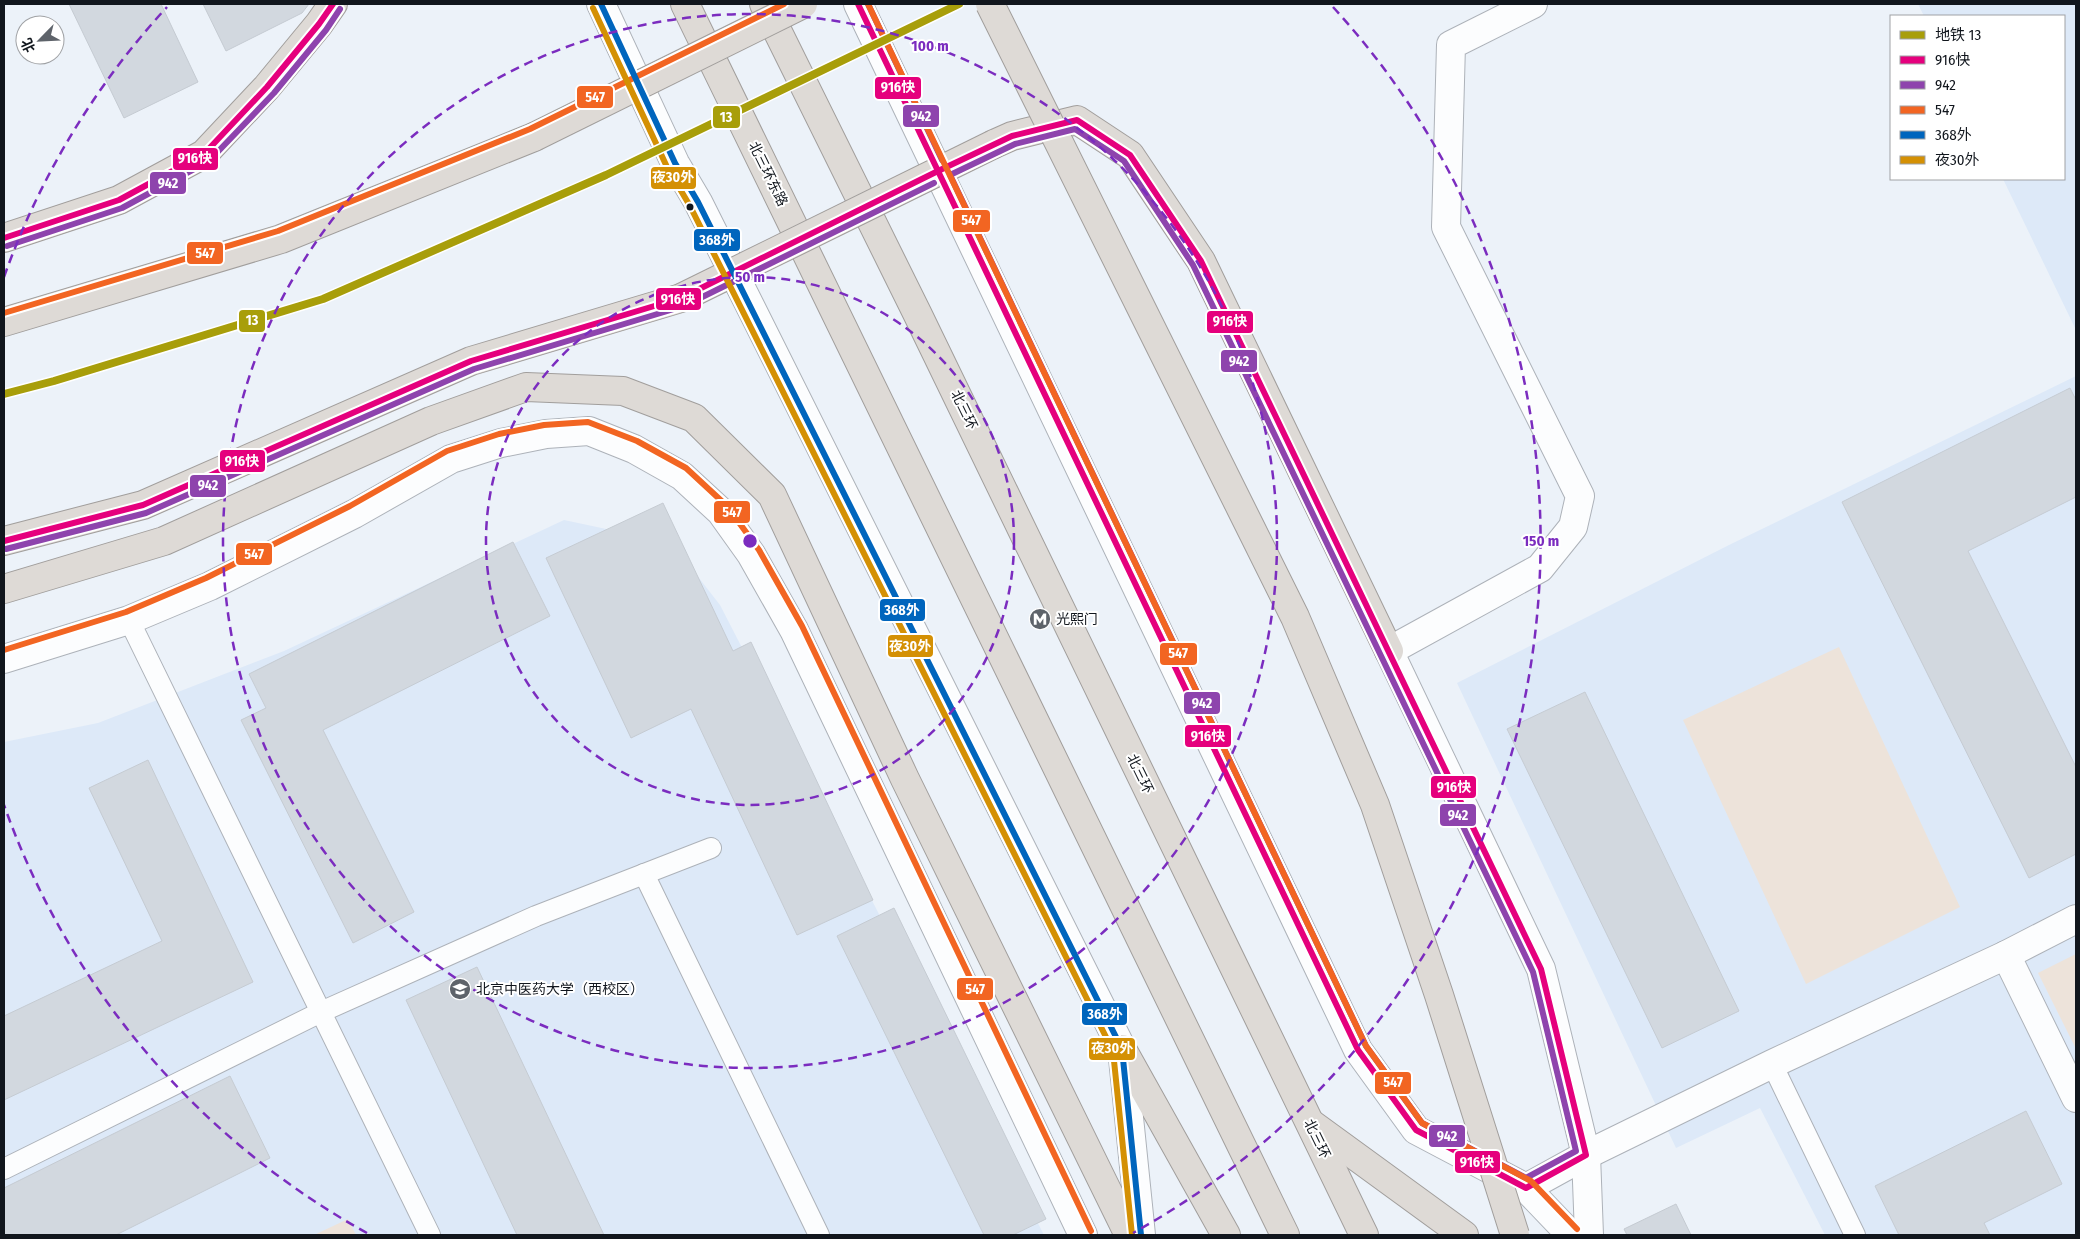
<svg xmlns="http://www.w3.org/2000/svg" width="2080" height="1239" viewBox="0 0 2080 1239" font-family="'Fira Sans Condensed','Noto Sans SC',sans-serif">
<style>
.built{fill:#dde9f8}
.green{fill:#ede3da}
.building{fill:#d2d8df;stroke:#c5cbd2}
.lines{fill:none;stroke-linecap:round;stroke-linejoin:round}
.service-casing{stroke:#adb2b9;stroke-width:22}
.minor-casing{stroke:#adb2b9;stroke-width:30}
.tertiary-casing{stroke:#adb2b9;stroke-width:30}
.trunk-casing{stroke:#a19e9c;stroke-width:30}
.service{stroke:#fcfdfe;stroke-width:20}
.minor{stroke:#fcfdfe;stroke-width:28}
.tertiary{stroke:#fcfdfe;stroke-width:28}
.trunk{stroke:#dedad6;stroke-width:28}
.trunk-bridge-casing{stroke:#a19e9c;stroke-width:30;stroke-linecap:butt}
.trunk-bridge{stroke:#dedad6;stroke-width:28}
.bus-1-casing{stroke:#fff;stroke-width:10}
.bus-2-casing{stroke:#fff;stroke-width:10}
.bus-3-casing{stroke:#fff;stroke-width:10}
.bus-4-casing{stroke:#fff;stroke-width:10}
.bus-5-casing{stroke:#fff;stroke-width:10}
.bus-1{stroke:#e5007d;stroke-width:6}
.bus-2{stroke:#8e44ad;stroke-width:6}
.bus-3{stroke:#f26522;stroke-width:6}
.bus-4{stroke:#0065bd;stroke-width:6}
.bus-5{stroke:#d49004;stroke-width:6}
.metro-1-casing{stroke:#fff;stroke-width:11}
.metro-1{stroke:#a89e0a;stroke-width:8}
.ring{fill:none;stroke:#7b2cbf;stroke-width:2.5;stroke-dasharray:9 6}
.bus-dot{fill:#11161d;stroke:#fff;stroke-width:2}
.labels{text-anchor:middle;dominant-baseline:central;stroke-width:4;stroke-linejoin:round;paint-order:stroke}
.street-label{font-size:14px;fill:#11161d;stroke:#fff}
.poi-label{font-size:14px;fill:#11161d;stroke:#fff;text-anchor:start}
.centre{fill:#7b2cbf;stroke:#fff;stroke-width:2.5}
.ring-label{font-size:15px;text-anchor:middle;font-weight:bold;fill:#7b2cbf;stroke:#fff;stroke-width:4;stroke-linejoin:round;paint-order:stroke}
.line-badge{stroke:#fff;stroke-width:2}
.badge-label{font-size:14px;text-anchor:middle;font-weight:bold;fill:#fff}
</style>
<rect width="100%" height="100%" fill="#ecf2f9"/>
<g class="built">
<polygon points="1918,4 2076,4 2076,330 2003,179 2064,179 2064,16 1924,16"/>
<polygon points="2076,376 2076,1235 1825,1235 1760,1108 1676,1148 1457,683 1729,545"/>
<polygon points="564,520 639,536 678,551 720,605 1044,1235 4,1235 4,742 98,723 284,651"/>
</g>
<g class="green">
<polygon points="1839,647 1960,907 1806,984 1683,720"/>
<polygon points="2076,954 2076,1049 2038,973"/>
<polygon points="348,1219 356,1235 314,1235"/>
</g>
<g class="building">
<polygon points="69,4 161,4 198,82 124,118"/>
<polygon points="203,4 309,4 302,13 226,51"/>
<polygon points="2070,388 2076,400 2076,497 1968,551 2076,767 2076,854 2029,878 1842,502"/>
<polygon points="663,503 733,651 751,642 873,900 797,935 691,709 631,738 546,558"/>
<polygon points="513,542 550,616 323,730 414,912 353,943 241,720 266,708 249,674"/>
<polygon points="1585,692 1739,1011 1662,1048 1507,729"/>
<polygon points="148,760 253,982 4,1100 4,1016 162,941 89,788"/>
<polygon points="894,908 1046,1219 1013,1235 984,1235 837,936"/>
<polygon points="477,967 604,1235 517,1235 406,1000"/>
<polygon points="230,1076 270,1158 116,1235 4,1235 4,1188"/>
<polygon points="2026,1111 2062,1184 1984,1223 1990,1235 1899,1235 1875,1186"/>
<polygon points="1676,1204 1691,1235 1627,1235 1624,1229"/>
</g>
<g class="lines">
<g class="service-casing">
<g id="service">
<polyline points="129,620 430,1235"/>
<polyline points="644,874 819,1235"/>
<polyline points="1772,1064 1855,1235"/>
<polyline points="4,1169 321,1012 536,916 711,848"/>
</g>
</g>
<g class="minor-casing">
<g id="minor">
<polyline points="1389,651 1540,568 1573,527 1580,496 1446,227 1451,45 1533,4"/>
<polyline points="2006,955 2076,1098"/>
<polyline points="1586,1155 1772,1064 2006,955 2076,919"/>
</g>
</g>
<g class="tertiary-casing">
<g id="tertiary">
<polyline points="601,4 675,163 698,202 1122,1049 1141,1235"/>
<polyline points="858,4 1358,1050 1416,1130 1526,1188 1571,1235"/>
<polyline points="1389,651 1541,969 1586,1155 1589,1235"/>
<polyline points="4,659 129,620 210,586 354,514 451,459 501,443 546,434 589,431 634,449 682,476 721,512 751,554 794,630 1083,1235"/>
<polyline points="1526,1188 1586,1155"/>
</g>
</g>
<g class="trunk-casing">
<g id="trunk">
<polyline points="685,4 1285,1235"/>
<polyline points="764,4 917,313 1364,1235"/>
<polyline points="994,144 1012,136 1077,120 1130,155 1201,261 1389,651"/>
<polyline points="4,238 119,200 204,154 267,87 319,24 333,4"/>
<polyline points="4,322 281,239 534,137"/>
<polyline points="4,541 143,505 471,361 681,298"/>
<polyline points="4,589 164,541 431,421 526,387 623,391 694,418 772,495 905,779 1129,1235"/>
<polyline points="1122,1049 1226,1235"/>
<polyline points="1313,1125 1464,1235"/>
</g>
</g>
<use href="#service" class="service"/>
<use href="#minor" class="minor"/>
<use href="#tertiary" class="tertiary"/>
<use href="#trunk" class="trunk"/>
<g class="trunk-bridge-casing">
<g id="trunk-bridge">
<polyline points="990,4 1295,617 1375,805 1439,995 1515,1235"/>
<polyline points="534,137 803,4"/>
<polyline points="681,298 994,144"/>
</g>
</g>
<use href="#trunk-bridge" class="trunk-bridge"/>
<g class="bus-1-casing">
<g id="bus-1">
<polyline points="858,4 938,171"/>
<polygon points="1077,120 1130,155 1201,261 1541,969 1586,1155 1526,1188 1416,1130 1358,1050 938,171 1012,136"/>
<polyline points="4,238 119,200 204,154 267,87 319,24 333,4"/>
<polyline points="4,541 143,505 471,361 681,298 938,171"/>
</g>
</g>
<g class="bus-2-casing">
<g id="bus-2">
<polyline points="868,4 942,160"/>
<polygon points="1075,129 1124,161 1193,265 1533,972 1576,1151 1526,1178 1422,1123 1366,1046 950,175 1015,144"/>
<polyline points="7,246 122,208 209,161 274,93 326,30 340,9"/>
<polyline points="6,549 146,513 474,369 684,306 934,183"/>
</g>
</g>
<g class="bus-3-casing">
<g id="bus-3">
<polyline points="868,4 1366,1046 1422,1123 1531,1181 1577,1229"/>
<polyline points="4,313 278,231 530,129 784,4"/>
<polyline points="4,650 126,612 206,578 350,506 447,451 499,434 544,425 588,422 637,441 686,468 727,506 759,550 802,626 1091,1231"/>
</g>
</g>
<g class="bus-4-casing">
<polyline id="bus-4" points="601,4 675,163 698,202 1122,1049 1141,1235"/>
</g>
<g class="bus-5-casing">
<polyline id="bus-5" points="593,8 667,167 690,206 1113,1051 1132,1235"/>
</g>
<use href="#bus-1" class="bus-1"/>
<use href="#bus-2" class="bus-2"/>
<use href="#bus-3" class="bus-3"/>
<use href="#bus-4" class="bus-4"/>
<use href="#bus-5" class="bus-5"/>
<g class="metro-1-casing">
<polyline id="metro-1" points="4,394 54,381 323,299 606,175 959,4"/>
</g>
<use href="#metro-1" class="metro-1"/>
</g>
<g class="ring">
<circle cx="750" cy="541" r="264"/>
<circle cx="750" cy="541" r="527"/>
<path d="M367 1233A791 791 0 0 1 4 805M4 277A791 791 0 0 1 167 7M1333 7A791 791 0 0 1 1133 1233"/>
</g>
<defs>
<g id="metro-disc" transform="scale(1.125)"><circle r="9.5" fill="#5e636a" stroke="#fff"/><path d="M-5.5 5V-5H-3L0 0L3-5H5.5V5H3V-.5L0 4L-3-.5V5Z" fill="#fff"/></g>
<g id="university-disc" transform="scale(1.125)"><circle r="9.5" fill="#5e636a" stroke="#fff"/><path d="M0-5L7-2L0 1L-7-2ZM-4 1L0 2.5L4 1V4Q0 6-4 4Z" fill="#fff"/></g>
</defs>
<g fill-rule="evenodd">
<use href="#metro-disc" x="1040" y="619"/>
<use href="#university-disc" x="460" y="989"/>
</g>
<circle class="bus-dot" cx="690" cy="207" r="4.5"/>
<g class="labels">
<g class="street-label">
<text transform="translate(768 174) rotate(64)">北三环东路</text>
<text transform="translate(964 410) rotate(64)">北三环</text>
<text transform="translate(1140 774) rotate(64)">北三环</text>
<text transform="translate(1317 1139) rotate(64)">北三环</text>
</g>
<g class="poi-label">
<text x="1056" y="619">光熙门</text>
<text x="476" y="989">北京中医药大学（西校区）</text>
</g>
</g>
<circle cx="750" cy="541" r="8" class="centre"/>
<g class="ring-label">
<text x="930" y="51">100 m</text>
<text x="750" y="282">50 m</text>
<text x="1541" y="546">150 m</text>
</g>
<g class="line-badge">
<rect x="874" y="76" width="48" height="24" rx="5" fill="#e5007d"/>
<rect x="576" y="85" width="38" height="24" rx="5" fill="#f26522"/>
<rect x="902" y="104" width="38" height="24" rx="5" fill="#8e44ad"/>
<rect x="712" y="105" width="29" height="24" rx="5" fill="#a89e0a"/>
<rect x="172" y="147" width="47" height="24" rx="5" fill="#e5007d"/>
<rect x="650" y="166" width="47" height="24" rx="5" fill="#d49004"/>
<rect x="149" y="171" width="38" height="24" rx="5" fill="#8e44ad"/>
<rect x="952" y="209" width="39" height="24" rx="5" fill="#f26522"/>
<rect x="693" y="228" width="48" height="24" rx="5" fill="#0065bd"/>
<rect x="186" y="241" width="38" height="24" rx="5" fill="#f26522"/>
<rect x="655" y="287" width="47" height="24" rx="5" fill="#e5007d"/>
<rect x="238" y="309" width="28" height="24" rx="5" fill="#a89e0a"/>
<rect x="1206" y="310" width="48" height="24" rx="5" fill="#e5007d"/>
<rect x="1220" y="349" width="38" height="24" rx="5" fill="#8e44ad"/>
<rect x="219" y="449" width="47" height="24" rx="5" fill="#e5007d"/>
<rect x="189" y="474" width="38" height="24" rx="5" fill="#8e44ad"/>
<rect x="713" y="500" width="38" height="24" rx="5" fill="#f26522"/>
<rect x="235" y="542" width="38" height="24" rx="5" fill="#f26522"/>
<rect x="879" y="598" width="47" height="24" rx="5" fill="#0065bd"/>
<rect x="887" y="634" width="47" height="24" rx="5" fill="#d49004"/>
<rect x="1159" y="642" width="39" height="24" rx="5" fill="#f26522"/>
<rect x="1183" y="691" width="38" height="24" rx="5" fill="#8e44ad"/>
<rect x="1184" y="724" width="48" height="24" rx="5" fill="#e5007d"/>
<rect x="1430" y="775" width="47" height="24" rx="5" fill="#e5007d"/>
<rect x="1439" y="803" width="38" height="24" rx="5" fill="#8e44ad"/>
<rect x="956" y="977" width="38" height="24" rx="5" fill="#f26522"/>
<rect x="1081" y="1002" width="47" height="24" rx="5" fill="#0065bd"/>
<rect x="1088" y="1037" width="48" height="24" rx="5" fill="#d49004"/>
<rect x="1374" y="1071" width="38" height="24" rx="5" fill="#f26522"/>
<rect x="1428" y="1124" width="38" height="24" rx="5" fill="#8e44ad"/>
<rect x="1454" y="1150" width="47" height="24" rx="5" fill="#e5007d"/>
</g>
<g class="badge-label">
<text x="898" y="92">916快</text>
<text x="595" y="102">547</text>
<text x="921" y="121">942</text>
<text x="726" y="122">13</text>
<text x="195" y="163">916快</text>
<text x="673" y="182">夜30外</text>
<text x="168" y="188">942</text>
<text x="971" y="225">547</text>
<text x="717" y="245">368外</text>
<text x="205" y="258">547</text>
<text x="678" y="304">916快</text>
<text x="252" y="325">13</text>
<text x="1230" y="326">916快</text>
<text x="1239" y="366">942</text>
<text x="242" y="466">916快</text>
<text x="208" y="490">942</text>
<text x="732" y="517">547</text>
<text x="254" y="559">547</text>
<text x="902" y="615">368外</text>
<text x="910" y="651">夜30外</text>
<text x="1178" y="658">547</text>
<text x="1202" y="708">942</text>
<text x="1208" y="741">916快</text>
<text x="1454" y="792">916快</text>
<text x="1458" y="820">942</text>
<text x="975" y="994">547</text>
<text x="1105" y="1019">368外</text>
<text x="1112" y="1053">夜30外</text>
<text x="1393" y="1087">547</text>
<text x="1447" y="1141">942</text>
<text x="1477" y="1167">916快</text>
</g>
<rect width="2080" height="1239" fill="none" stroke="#11161d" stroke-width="10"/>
<rect x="1890" y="15" width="175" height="165" fill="#ffffff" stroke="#a0a2a5"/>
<rect x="1900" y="31" width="25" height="8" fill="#a89e0a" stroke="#a0a2a5"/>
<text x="1935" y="40" font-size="15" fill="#11161d">地铁 13</text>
<rect x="1900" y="56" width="25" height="8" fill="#e5007d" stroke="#a0a2a5"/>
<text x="1935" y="65" font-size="15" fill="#11161d">916快</text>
<rect x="1900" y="81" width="25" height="8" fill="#8e44ad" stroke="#a0a2a5"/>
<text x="1935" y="90" font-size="15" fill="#11161d">942</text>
<rect x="1900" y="106" width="25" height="8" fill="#f26522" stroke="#a0a2a5"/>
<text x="1935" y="115" font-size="15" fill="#11161d">547</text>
<rect x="1900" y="131" width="25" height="8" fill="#0065bd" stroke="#a0a2a5"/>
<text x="1935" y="140" font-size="15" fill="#11161d">368外</text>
<rect x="1900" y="156" width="25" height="8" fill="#d49004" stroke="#a0a2a5"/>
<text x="1935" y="165" font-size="15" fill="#11161d">夜30外</text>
<g transform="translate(40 40) rotate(246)"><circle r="24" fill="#ffffff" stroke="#a0a2a5"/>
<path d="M0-4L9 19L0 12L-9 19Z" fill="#5e636a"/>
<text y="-8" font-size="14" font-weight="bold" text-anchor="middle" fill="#11161d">北</text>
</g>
</svg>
